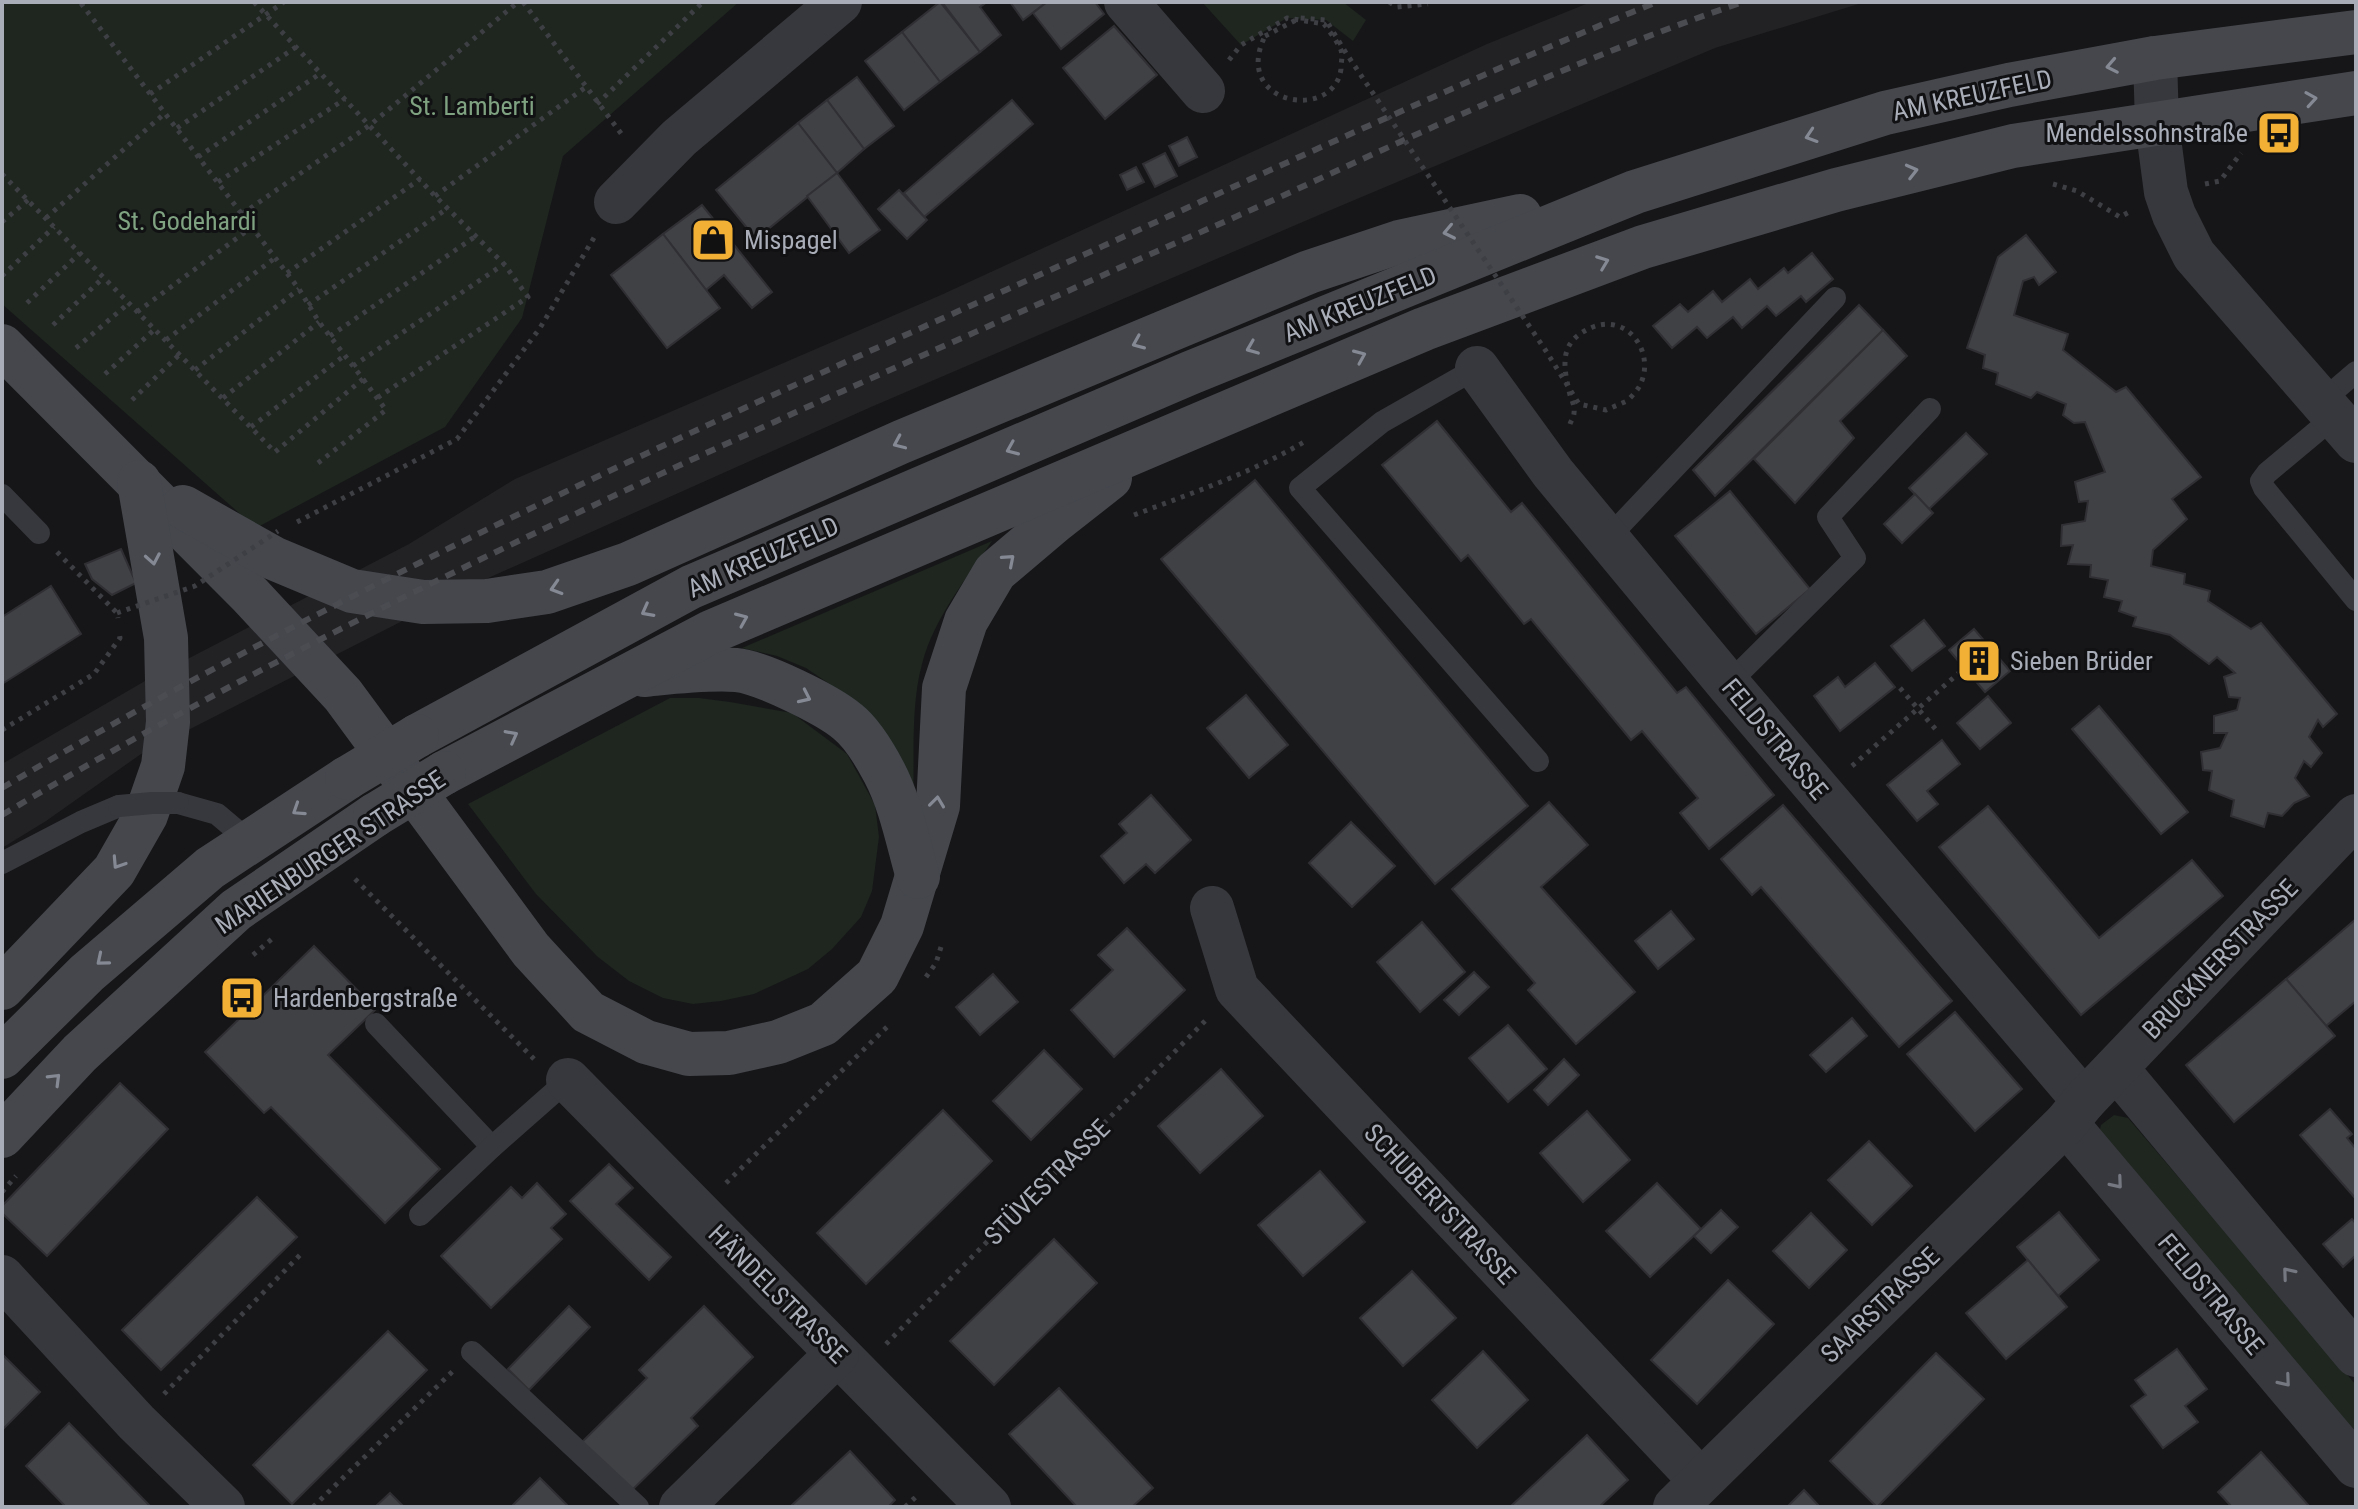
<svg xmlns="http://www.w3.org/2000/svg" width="2358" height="1509" viewBox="0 0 2358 1509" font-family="'Roboto Condensed',sans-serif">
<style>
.built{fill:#222225}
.green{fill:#1e261f}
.building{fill:#404145;stroke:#303034;stroke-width:2}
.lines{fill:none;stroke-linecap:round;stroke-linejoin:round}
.path{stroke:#3d3f44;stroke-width:5;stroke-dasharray:4 6;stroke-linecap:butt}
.service{stroke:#37383d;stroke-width:22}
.minor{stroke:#37383d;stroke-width:44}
.secondary{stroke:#45474d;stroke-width:44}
.rail{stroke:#4a4c52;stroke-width:6;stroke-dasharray:10 8;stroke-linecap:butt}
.path-bridge{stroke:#3d3f44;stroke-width:5;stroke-dasharray:4 6;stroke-linecap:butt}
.service-bridge{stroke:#37383d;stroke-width:22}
.secondary-bridge{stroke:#45474d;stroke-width:44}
.oneway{stroke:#858993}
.oneway2{stroke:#757881}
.labels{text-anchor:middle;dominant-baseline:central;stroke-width:6;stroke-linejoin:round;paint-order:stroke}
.street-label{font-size:26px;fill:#a8adb8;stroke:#111113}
.park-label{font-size:26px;fill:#7fa381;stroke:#111113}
.poi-label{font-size:26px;fill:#a8adb8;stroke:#111113;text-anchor:start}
</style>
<rect width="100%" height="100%" fill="#161618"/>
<polygon class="built" points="1591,2 1865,2 1715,48 1326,212 871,407 477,583 141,754 46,821 2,848 2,764 145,681 409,544 515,479 941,295 1487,44"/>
<g class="green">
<polygon points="2,2 739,2 563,156 522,318 445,427 256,528 2,304"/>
<polygon points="1202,2 1343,2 1366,20 1353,41 1326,20 1287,18 1241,45"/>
<path d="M992 541C966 579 934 618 922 664 910 709 915 759 913 805L831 685 806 668 777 656 742 648Z"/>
<polygon points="670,698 699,698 730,702 792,713 847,754 875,805 879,837 872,891 861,917 832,949 808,969 754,994 721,1001 693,1004 663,998 629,981 598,957 536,894 468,804"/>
<polygon points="2114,1115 2128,1118 2356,1385 2356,1438 2098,1137 2101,1125"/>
</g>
<g class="building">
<polygon points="940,2 980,52 940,82 902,32"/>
<polygon points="942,2 987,2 980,7 1001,35 980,52"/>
<polygon points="1010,2 1047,2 1023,20"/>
<polygon points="1047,2 1095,2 1104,14 1061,49 1033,13"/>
<polygon points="1114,26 1157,75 1105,119 1063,68"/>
<polygon points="902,32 940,82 904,110 865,61"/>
<polygon points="857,77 894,126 864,149 827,100"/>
<polygon points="827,100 864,149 837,173 798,123"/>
<polygon points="1012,100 1033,124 924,217 904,193"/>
<polygon points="798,123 837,173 756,239 716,190"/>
<polygon points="1187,137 1197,157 1179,166 1169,146"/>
<polygon points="1165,153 1177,176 1155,187 1143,164"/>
<polygon points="1136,167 1144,182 1127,190 1120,175"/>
<polygon points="837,173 880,230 849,253 807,196"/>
<polygon points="899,190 927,220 907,239 878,209"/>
<polygon points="702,205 772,292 752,308 724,275 706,290 663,234"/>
<polygon points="663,234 720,308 667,348 611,275"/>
<polygon points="2026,235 2056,272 2039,285 2034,277 2023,281 2014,315 2068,334 2063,350 2116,392 2126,387 2201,477 2172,499 2187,519 2153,550 2151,566 2185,574 2184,584 2210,591 2208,601 2251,629 2261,623 2337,714 2323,727 2318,720 2309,737 2322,753 2311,767 2304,761 2295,778 2309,796 2294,803 2282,816 2268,813 2264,827 2231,816 2234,800 2209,790 2212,771 2203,770 2201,752 2220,748 2227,733 2214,733 2214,716 2237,710 2240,698 2229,697 2224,677 2235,673 2217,657 2209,664 2170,635 2133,626 2136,617 2119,611 2122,601 2104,597 2108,580 2090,577 2091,565 2068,564 2073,545 2061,546 2062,525 2085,521 2088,501 2079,502 2075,482 2105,472 2085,422 2074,423 2063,415 2066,404 2037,392 2031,398 1996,384 1998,373 1983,368 1985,355 1967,348 1998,257"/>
<polygon points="1812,253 1833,279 1806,302 1801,296 1776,316 1767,306 1742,328 1733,317 1707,338 1697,327 1672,348 1653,326 1680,304 1688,312 1713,291 1722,302 1750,279 1758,289 1784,268 1788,273"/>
<polygon points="1859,305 1883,330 1715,496 1693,470"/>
<polygon points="1883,330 1907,356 1840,421 1854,438 1795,503 1754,459"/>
<polygon points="1437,421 1511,512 1522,503 1677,693 1686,687 1774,795 1709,849 1680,813 1698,798 1642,731 1631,740 1531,619 1524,624 1468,555 1461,561 1382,465"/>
<polygon points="1966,433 1987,454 1929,509 1909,488"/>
<polygon points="1255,480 1528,806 1435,884 1161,559"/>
<polygon points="1730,491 1810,589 1756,634 1675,536"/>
<polygon points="1915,494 1933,513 1902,543 1884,524"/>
<polygon points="121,549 136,583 112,595 92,579 85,564"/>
<polygon points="51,586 81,634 2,684 2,617"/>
<polygon points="1924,620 1945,646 1912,671 1891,646"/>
<polygon points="1974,629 2010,671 1985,692 1949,650"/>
<polygon points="1875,663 1895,687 1840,731 1814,696 1838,677 1845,687"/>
<polygon points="1246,695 1288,745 1249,778 1207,728"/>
<polygon points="1988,696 2011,723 1980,749 1957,723"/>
<polygon points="2099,706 2188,812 2161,834 2072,729"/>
<polygon points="1942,740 1960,764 1927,791 1938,804 1917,821 1887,785"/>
<polygon points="1151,795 1191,840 1155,873 1146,864 1124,883 1101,856 1127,833 1119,824"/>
<polygon points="1549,802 1588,845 1541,887 1635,992 1576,1044 1528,990 1535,983 1452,889"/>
<polygon points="1783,805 1952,1001 1899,1047 1761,887 1752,895 1721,859"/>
<polygon points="1988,806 2099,938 2192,860 2223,896 2081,1015 1939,847"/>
<polygon points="1351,822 1395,866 1352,907 1309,863"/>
<polygon points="1671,911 1694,939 1658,969 1635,941"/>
<polygon points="2356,919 2356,1001 2326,1026 2286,979"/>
<polygon points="1422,922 1465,972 1420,1012 1377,962"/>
<polygon points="1127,928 1185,990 1114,1057 1071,1010 1113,970 1098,955"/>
<polygon points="314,946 376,1009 328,1055 440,1169 385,1223 271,1107 264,1113 205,1052"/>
<polygon points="1474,972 1489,987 1459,1015 1444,1000"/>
<polygon points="993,974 1018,1002 980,1035 956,1007"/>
<polygon points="2286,979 2335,1036 2234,1122 2186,1065"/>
<polygon points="1955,1012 2022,1089 1975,1131 1907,1054"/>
<polygon points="1852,1018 1867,1036 1826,1072 1810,1055"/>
<polygon points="1508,1025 1547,1069 1508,1102 1469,1058"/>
<polygon points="1044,1050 1082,1089 1031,1140 993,1101"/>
<polygon points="1564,1059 1579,1075 1548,1105 1534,1090"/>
<polygon points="1221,1069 1263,1116 1200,1173 1158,1126"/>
<polygon points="120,1083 168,1129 47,1256 2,1213 2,1206"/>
<polygon points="2330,1109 2352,1134 2347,1138 2356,1149 2356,1199 2300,1135"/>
<polygon points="943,1110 992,1161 866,1284 817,1233"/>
<polygon points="1587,1111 1630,1160 1583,1202 1540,1153"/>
<polygon points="1869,1141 1912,1186 1872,1225 1828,1180"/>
<polygon points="609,1164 633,1188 616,1204 671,1257 649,1280 570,1201"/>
<polygon points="1320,1171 1365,1222 1303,1276 1258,1225"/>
<polygon points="537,1183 566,1214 551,1228 562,1239 491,1308 441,1256 511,1187 522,1198"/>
<polygon points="1657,1183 1701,1229 1650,1277 1606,1231"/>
<polygon points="257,1197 297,1237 161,1370 122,1330"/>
<polygon points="1721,1210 1738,1227 1711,1253 1694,1236"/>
<polygon points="2059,1212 2099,1260 2058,1296 2017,1247"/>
<polygon points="1811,1213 1847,1250 1809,1288 1773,1251"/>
<polygon points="2352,1219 2356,1224 2356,1255 2343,1267 2323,1244"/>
<polygon points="1054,1239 1097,1283 994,1385 950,1341"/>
<polygon points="2028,1260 2067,1307 2006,1359 1966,1313"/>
<polygon points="1412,1271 1456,1318 1403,1366 1360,1318"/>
<polygon points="1728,1280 1774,1324 1697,1404 1651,1360"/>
<polygon points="569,1306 590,1327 529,1390 508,1369"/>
<polygon points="704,1306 753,1357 691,1418 698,1426 630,1492 582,1442 647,1378 639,1370"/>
<polygon points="388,1331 427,1370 292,1504 253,1465"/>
<polygon points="2177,1349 2207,1389 2185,1406 2198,1422 2163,1448 2131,1406 2146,1395 2135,1380"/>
<polygon points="1483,1351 1528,1400 1477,1448 1432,1400"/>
<polygon points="1936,1353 1984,1399 1877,1507 1830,1461"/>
<polygon points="2,1354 40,1392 2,1430"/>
<polygon points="1059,1388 1153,1488 1132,1507 1077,1507 1009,1434"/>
<polygon points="69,1423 151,1507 66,1507 26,1466"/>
<polygon points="1587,1435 1628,1480 1599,1507 1510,1507"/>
<polygon points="850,1451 895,1500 888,1507 790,1507"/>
<polygon points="2261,1452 2310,1507 2232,1507 2218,1492"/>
<polygon points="540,1478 569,1507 511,1507"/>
<polygon points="1804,1490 1820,1507 1787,1507"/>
<polygon points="390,1493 404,1507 375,1507"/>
</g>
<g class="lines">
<g class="path">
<polyline points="254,2 435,196 504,264 528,297 377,398"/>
<polyline points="523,2 623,136"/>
<polyline points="1389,2 1397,7 1428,4"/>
<path d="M1229 60 1241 45 1287 18 1324 24C1330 32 1337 41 1341 50 1343 56 1341 62 1341 69 1334 122 1231 105 1265 36"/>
<polyline points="150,94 284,2"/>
<polyline points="597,104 703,2"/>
<polyline points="177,128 296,47"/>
<polyline points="198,157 321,73"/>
<polyline points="2,174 275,452 363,379 319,322 299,289 80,2"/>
<polyline points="218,182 345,99"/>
<polyline points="2053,184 2077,191 2120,217 2129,212"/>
<polyline points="2205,184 2220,181 2241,153"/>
<polyline points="435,196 586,87"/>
<polyline points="242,214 370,125 518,2"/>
<polyline points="46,218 165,113"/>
<polyline points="2,222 28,200"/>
<polyline points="287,273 420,179"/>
<polyline points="2,276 54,227"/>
<polyline points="27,303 80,253"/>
<polyline points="308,305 448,208"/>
<polyline points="137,312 252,227"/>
<polyline points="53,325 104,277"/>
<polyline points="330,336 476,236"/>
<polyline points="166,340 275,258"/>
<polyline points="76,348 129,303"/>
<polyline points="353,366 504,264"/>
<polyline points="195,370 299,289"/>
<polyline points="105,374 155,329"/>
<polyline points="223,398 319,322"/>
<polyline points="132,400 180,354"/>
<path d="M1570 424C1571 421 1574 417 1574 413 1575 407 1572 400 1570 395 1563 365 1558 341 1593 327 1629 313 1657 355 1639 387 1636 392 1631 397 1627 401"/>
<polyline points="251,427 345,355"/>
<polyline points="318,463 386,410 363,379"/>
<path d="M1134 515C1192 493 1251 473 1304 442"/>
<polyline points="297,522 457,439 540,328 595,236"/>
<polyline points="57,552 117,613 118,618"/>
<polyline points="1900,688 1938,732"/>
<polyline points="2,730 94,674 120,638 119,632"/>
<polyline points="1852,766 1960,672"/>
<polyline points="355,879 534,1059"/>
<polyline points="253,955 273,938"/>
<polyline points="926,977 936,963 941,947"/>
<polyline points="726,1183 888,1026"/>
<polyline points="2,1192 16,1176"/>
<polyline points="886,1344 1208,1018"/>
<polyline points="164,1394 301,1254"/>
<polyline points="313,1507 453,1371"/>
<polyline points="905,1507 919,1494"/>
</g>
<g class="service">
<polyline points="1477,368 1382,422 1300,488 1538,761"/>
<polyline points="2321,402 2356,372"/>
<polyline points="2334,417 2267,473 2261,481 2264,488 2356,600"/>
<polyline points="2,495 39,533"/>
<polyline points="1608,538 1835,298"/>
<polyline points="1728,684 1855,558 1828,517 1930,409"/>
<polyline points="178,803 217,814 249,841"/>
<polyline points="2,863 81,822 119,806"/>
<polyline points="376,1024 492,1147"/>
<polyline points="420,1215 492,1147 568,1080"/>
<polyline points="472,1352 638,1507"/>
</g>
<g class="minor">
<polyline points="1126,2 1203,91"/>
<polyline points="2155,58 2157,124 2166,192 2174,215 2194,255 2356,441"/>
<polyline points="616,202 679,138 840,2"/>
<polyline points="1477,368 1553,473 1728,684 2084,1101"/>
<polyline points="1212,908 1237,989 1700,1480"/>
<polyline points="2116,1068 2356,1355"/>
<polyline points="568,1080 989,1507"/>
<polyline points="2066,1123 2356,1466"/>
<polyline points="2,1277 136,1422 223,1507"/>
<polyline points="681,1507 837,1354"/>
<polyline points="1675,1507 2066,1123 2084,1101 2356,816"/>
</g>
<g class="secondary">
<polyline points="2,346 250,595 343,695 531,950 588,1012 646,1042 689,1054 729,1053 778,1042 823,1024 877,976 902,926 938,806 944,688 966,621 995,572 1054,522 1110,478"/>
<polyline points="183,507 273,558 352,591 423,602 487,601 547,592 628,564 901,442 1309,272 1399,242 1520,216"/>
<path d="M644 675C674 672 706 668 736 670 761 672 828 705 848 722 863 734 875 755 884 772 901 804 908 843 918 877"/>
<polyline points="417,736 691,587 1190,373 1635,192 1885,113 2009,85 2155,58 2356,32"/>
<polyline points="444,773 711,632 1424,329 1643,247 1836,190 2013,146 2356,93"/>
<polyline points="2,988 114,871 146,815 163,766 168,722 166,638 139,482"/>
<polyline points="2,1057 87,973 210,868 347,778"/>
<polyline points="2,1136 80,1053 236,910 375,815"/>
</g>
<g class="rail">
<path d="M2 788C325 597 666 442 1008 289 1224 192 1438 91 1657 2"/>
<path d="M2 815C343 612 706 451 1068 291 1138 259 1209 229 1280 197 1432 127 1584 56 1743 2"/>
</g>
<g class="path-bridge">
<polyline points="1265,36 1300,18 1326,20 1346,53 1546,351 1579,404 1606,410 1627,401"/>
<polyline points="117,613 195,586 278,531"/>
</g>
<polyline class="service-bridge" points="119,806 152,803 178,803"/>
<g class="secondary-bridge">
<polyline points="347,778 417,736"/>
<polyline points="375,815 444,773"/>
</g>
</g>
<defs><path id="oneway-chevron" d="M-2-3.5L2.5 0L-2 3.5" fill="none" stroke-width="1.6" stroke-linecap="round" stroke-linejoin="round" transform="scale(2)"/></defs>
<g class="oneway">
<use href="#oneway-chevron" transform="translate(2112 66) rotate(169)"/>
<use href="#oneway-chevron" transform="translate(2311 99) rotate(-9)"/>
<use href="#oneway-chevron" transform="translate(1811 136) rotate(162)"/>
<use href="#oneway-chevron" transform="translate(1912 171) rotate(-14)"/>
<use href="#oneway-chevron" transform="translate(1449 232) rotate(168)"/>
<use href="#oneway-chevron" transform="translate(1603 262) rotate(-21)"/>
<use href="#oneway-chevron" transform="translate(1138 343) rotate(157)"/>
<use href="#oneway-chevron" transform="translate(1252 348) rotate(158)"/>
<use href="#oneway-chevron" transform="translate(1360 356) rotate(-23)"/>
<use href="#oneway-chevron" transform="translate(899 443) rotate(156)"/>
<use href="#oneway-chevron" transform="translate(1012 449) rotate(157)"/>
<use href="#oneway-chevron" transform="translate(153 559) rotate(80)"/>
<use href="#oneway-chevron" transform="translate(1009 560) rotate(-41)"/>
<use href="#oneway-chevron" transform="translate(556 588) rotate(163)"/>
<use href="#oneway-chevron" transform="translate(647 611) rotate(152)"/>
<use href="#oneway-chevron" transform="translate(742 619) rotate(-23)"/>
<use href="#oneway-chevron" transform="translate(805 697) rotate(25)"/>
<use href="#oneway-chevron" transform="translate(512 736) rotate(-28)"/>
<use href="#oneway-chevron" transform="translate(937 802) rotate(-83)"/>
<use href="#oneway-chevron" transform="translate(298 810) rotate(147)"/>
<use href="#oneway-chevron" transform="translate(118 863) rotate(123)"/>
<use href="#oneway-chevron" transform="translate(102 960) rotate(140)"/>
<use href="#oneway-chevron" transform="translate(55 1079) rotate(-45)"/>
</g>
<g class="oneway2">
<use href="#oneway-chevron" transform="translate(2117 1183) rotate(50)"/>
<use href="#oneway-chevron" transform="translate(2288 1273) rotate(-130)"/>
<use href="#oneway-chevron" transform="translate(2285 1381) rotate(50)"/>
</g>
<defs>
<g id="bus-square" transform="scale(2.3)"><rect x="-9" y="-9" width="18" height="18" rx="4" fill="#f2b134" stroke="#111113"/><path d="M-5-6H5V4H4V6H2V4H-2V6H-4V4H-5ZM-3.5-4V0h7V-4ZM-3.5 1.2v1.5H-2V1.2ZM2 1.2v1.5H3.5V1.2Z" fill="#111"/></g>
<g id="shop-square" transform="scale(2.3)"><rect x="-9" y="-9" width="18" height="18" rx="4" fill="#f2b134" stroke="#111113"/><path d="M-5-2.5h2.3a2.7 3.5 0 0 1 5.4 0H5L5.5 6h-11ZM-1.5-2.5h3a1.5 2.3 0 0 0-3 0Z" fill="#111"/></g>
<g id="building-square" transform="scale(2.3)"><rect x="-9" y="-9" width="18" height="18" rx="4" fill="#f2b134" stroke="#111113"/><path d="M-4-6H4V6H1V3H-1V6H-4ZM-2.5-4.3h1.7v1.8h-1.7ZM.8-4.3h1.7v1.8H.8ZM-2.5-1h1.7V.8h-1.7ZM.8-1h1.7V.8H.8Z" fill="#111"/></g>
</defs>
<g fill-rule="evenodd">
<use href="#bus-square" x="2279" y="133"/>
<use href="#shop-square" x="713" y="240"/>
<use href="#building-square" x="1979" y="661"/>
<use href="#bus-square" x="242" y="998"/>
</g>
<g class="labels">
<g class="street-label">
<text transform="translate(1972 95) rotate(-12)">AM KREUZFELD</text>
<text transform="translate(1360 304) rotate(-22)">AM KREUZFELD</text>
<text transform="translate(763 557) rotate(-24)">AM KREUZFELD</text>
<text transform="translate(1775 739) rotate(50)">FELDSTRASSE</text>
<text transform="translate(330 852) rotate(-34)">MARIENBURGER STRASSE</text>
<text transform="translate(2220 959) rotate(-46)">BRUCKNERSTRASSE</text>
<text transform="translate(1047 1182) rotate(-45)">STÜVESTRASSE</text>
<text transform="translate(1440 1204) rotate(47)">SCHUBERTSTRASSE</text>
<text transform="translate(778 1294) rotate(45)">HÄNDELSTRASSE</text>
<text transform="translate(2211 1294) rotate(50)">FELDSTRASSE</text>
<text transform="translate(1880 1305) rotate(-44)">SAARSTRASSE</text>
</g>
<g class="park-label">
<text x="472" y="106">St. Lamberti</text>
<text x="187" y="221">St. Godehardi</text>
</g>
<g class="poi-label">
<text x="2248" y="133" text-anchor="end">Mendelssohnstraße</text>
<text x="744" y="240">Mispagel</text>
<text x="2010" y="661">Sieben Brüder</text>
<text x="273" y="998">Hardenbergstraße</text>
</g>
</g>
<rect width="2358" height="1509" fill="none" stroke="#a8adb8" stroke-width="8"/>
</svg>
